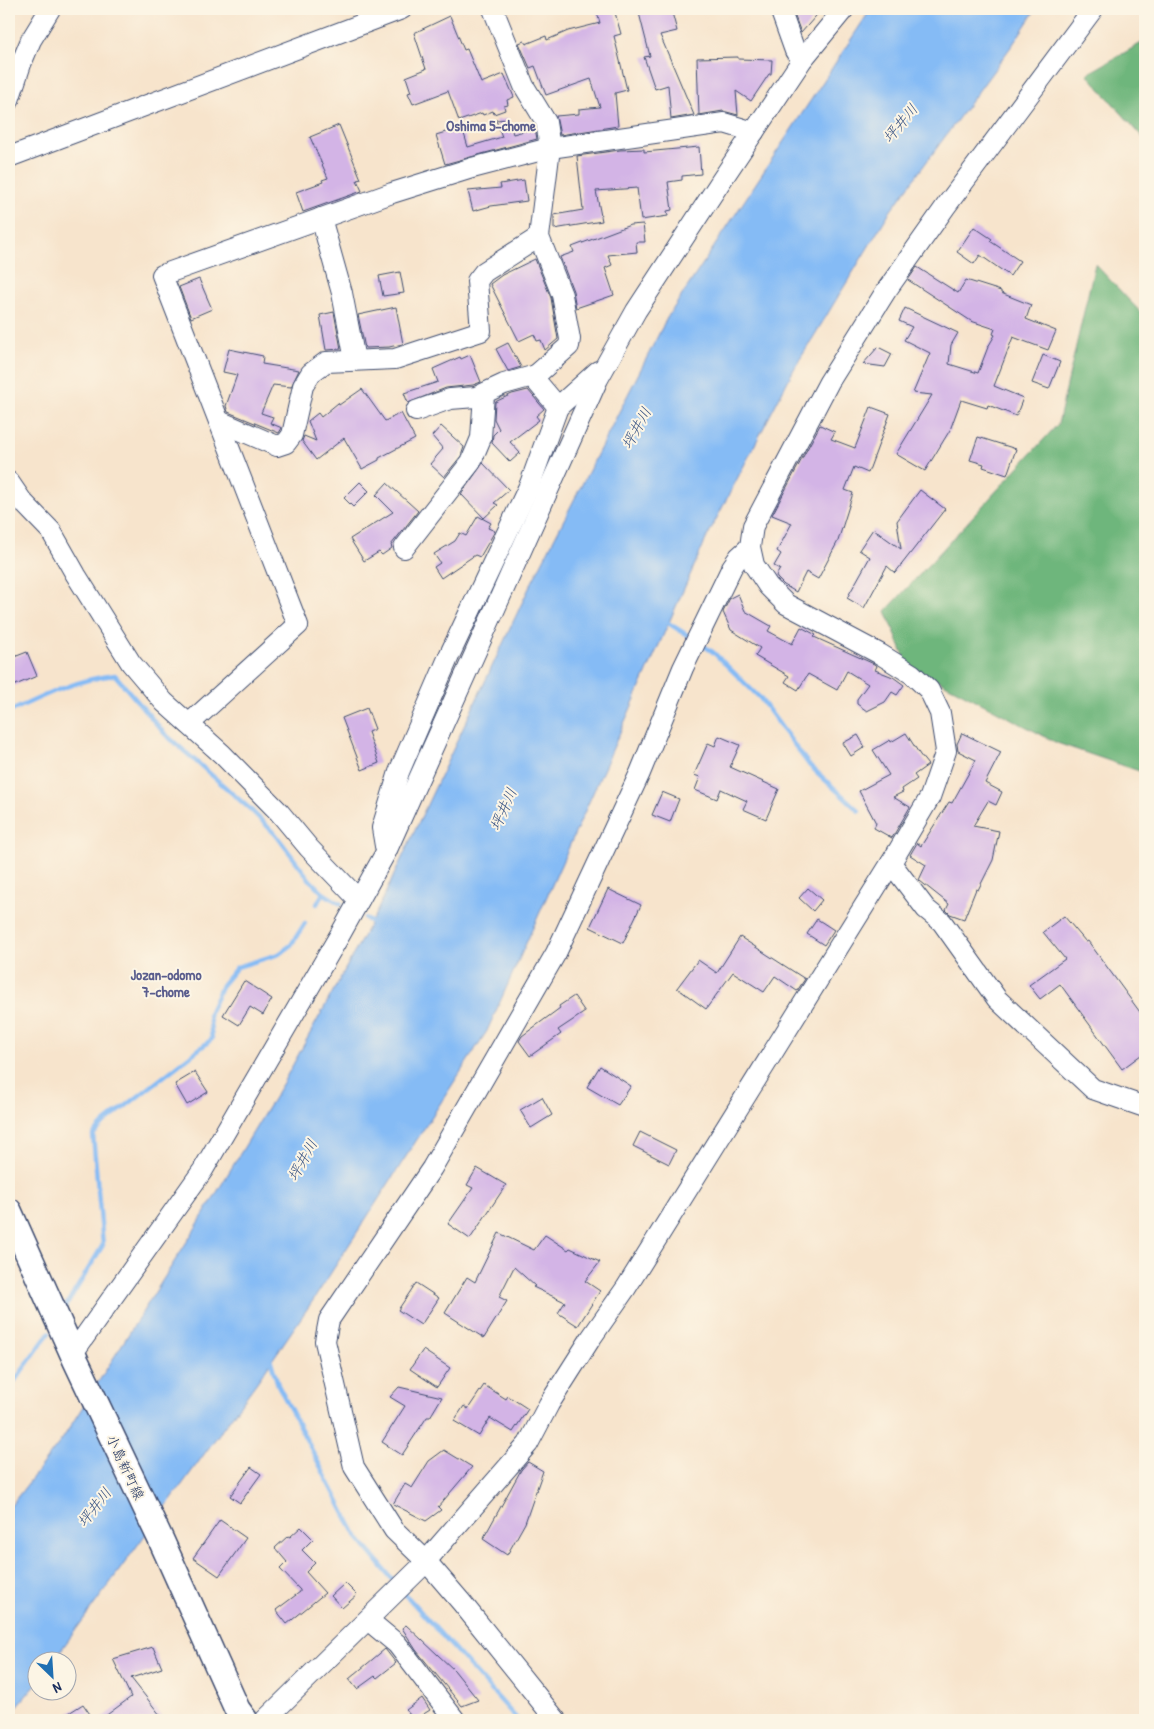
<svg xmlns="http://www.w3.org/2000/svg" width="1154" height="1729" viewBox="0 0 1154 1729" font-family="'Patrick Hand','Klee One',sans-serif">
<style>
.forest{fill:#6eb67b;stroke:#44726c}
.water{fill:#85bbf5;stroke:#5075aa}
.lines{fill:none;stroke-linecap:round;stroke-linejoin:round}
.stream{stroke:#85bbf5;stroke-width:4.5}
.building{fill:#d3b4e6}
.minor-casing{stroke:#3c4a6e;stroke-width:22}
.major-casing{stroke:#3c4a6e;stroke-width:28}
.minor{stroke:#fff;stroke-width:20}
.major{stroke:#fff;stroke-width:25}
.labels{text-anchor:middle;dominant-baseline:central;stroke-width:4;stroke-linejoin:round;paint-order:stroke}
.street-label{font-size:14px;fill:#1b2f5e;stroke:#fcf5e5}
.water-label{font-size:15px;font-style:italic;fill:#365284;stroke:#fcf5e5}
.neighbourhood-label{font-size:15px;font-weight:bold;fill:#5b5e8e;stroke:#fcf5e5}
</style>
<rect width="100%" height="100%" fill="#fcf5e5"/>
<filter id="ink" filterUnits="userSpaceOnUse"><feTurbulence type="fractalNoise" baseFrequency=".02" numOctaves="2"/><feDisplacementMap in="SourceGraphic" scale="10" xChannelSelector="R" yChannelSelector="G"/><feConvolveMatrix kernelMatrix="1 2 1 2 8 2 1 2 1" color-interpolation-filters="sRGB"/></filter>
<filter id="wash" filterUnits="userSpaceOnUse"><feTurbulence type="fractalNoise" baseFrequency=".0096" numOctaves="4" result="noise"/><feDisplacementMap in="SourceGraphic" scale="20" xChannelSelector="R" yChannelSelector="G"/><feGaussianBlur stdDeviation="1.12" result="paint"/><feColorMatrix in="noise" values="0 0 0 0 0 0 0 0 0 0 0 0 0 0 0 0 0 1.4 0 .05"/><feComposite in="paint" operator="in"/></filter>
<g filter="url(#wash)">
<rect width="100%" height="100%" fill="#f7e4cc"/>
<g class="forest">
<polygon points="1145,41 1145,140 1087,74"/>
<polygon points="1095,264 1145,317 1145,773 1057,743 907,664 886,611 1058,424"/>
</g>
<polygon class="water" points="871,9 1036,9 1013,44 889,213 794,369 707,537 487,1031 316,1296 257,1382 53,1661 38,1662 37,1683 9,1716 9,1508 63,1438 193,1232 284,1081 377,911 529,588 667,318"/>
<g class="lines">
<g class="stream">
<polyline points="665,621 692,638"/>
<polyline points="701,644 713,652 760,698 809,765 859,811"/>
<path d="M9 712C43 696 77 679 115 675L165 734 250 809 276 835 310 880 323 893 341 904"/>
<polyline points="317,904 323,893"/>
<polyline points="365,918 374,924"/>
<polyline points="66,1306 103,1245 93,1135 104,1123 212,1039 209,1014 222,985 237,967 279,954 291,945 305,923"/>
<polyline points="270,1358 278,1385 356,1535 397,1585"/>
<polyline points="9,1389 49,1333"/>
<polyline points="404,1593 518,1720"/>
</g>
</g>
<g id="blocks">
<g class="building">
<polygon points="596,9 614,9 621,34 614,36 627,90 615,93 618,126 560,135 556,116 579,114 579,109 600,107 591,79 546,95 535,66 530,68 519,43 524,41 526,44 546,36 547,40 568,31 600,23"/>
<polygon points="638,9 671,9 677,31 660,35 694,115 671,119 668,85 655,89 644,57 650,56"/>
<polygon points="799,9 822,9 801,33 794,14"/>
<polygon points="450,16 464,50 467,49 481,83 504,74 514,97 507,100 508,105 504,106 505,110 494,114 493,111 483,115 482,113 459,121 448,91 413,104 408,93 411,92 406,77 426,69 414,33"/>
<polygon points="738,57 738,59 772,60 771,74 769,74 751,101 736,91 738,115 723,111 699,115 697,58"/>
<polygon points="508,119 513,134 535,128 537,139 445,164 436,135 462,127 468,147 502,137 496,120"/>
<polygon points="339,125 361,179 357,180 362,191 303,212 296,192 323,182 322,180 328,178 310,137"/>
<polygon points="699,147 701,174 682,176 682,180 668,182 672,210 667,211 668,216 641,220 637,188 596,191 602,221 554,229 554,215 583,210 577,156 620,150 644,149 644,152"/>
<polygon points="524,180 527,201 491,206 473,211 468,191 501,188 500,184"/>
<polygon points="643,224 645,242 636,242 637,252 608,255 612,265 605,268 614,295 576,308 573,291 560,257 574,252 572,247 630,225"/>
<polygon points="974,227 992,239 990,241 1020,261 1010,276 980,255 974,264 957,252"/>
<polygon points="535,259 551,298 558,339 545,350 541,340 537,341 534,334 519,341 490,284 502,275"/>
<polygon points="917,267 958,293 966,280 1001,291 1001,293 1031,305 1026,319 1056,331 1048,350 1013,337 994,386 1023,398 1016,416 988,405 987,408 961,400 950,430 925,471 896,454 932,395 913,393 930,353 904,340 912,327 899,321 905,308 958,333 951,345 949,364 978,373 988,347 995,335 993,334 995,329 971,321 908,280"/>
<polygon points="400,272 404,293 383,296 379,276"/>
<polygon points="199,279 212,309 191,318 179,287"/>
<polygon points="396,307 403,344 389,347 365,348 358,315"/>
<polygon points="334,312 341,349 326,350 320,315"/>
<polygon points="508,343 521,367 508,371 496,349"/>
<polygon points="878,347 892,354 885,367 863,364"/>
<polygon points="229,349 263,356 262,364 299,370 291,387 273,385 261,413 273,417 270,423 282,428 279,433 228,412 226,406 237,375 223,372"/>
<polygon points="470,355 481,382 473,385 446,388 408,403 404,393 438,382 433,369 460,357 461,359"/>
<polygon points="1043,355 1060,362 1049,389 1032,383"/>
<polygon points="362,389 385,421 401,413 415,439 379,458 379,460 362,469 344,438 316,460 302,441 304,436 316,441 308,421 318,413 321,417 338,403 339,405"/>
<polygon points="528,390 544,409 536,416 539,420 510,442 520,453 510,462 492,443 493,435 499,429 494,419 495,402 512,394"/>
<polygon points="871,407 890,414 868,473 854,467 845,490 853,493 838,541 818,579 806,572 796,592 784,585 777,578 776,576 780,569 774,566 781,554 777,551 792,523 772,515 820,425 835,432 831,439 855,448"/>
<polygon points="441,426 464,447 461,456 444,477 430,464 443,449 432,436"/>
<polygon points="978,437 1016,449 1007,475 983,467 984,464 970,460"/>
<polygon points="483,463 509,490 494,503 498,505 484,518 461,494"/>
<polygon points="360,482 369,491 353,507 344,498"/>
<polygon points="387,483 418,511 391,545 392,548 382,555 379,552 364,561 350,539 393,512 376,495"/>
<polygon points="920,490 945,509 895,573 887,566 864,608 847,598 870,557 859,550 873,529 901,549 897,521"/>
<polygon points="478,516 491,523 488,528 495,531 480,557 475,555 441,578 434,567 440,563 434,554 455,541 460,533 466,536"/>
<polygon points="738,594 745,611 771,626 768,631 792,644 801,627 816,635 814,637 874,664 877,666 875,670 893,677 904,685 897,695 892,692 885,702 867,711 857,704 857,699 868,684 847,671 837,690 808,674 798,690 785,682 789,676 755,656 760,648 731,630 723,612 730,598"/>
<polygon points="27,652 37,676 13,686 9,676 9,659"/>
<polygon points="367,708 375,729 368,732 379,763 362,770 342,718"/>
<polygon points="906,733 920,755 928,765 914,775 917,779 902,789 903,792 893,797 910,807 892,838 874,828 876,823 859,791 889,775 873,750 890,740 891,742"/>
<polygon points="962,733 1001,752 985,783 1002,792 996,805 988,801 973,826 999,831 993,860 978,890 976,889 964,919 950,914 946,910 949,904 920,881 919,880 926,865 910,855 917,843 921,846 949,802 952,803 976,760 958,751 957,744"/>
<polygon points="858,735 865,747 851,756 843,743"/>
<polygon points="719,736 740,745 730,767 779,789 766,819 743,809 747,801 721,789 717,799 695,790 700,777 694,775 708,743 715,746"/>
<polygon points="662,792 679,799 670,822 652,815"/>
<polygon points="808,888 822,900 813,911 799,898"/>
<polygon points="608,889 641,905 623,943 590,927"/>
<polygon points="1064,916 1086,942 1088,941 1145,1019 1145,1052 1122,1069 1060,984 1040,999 1029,985 1065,959 1043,932"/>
<polygon points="817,919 834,930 824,945 807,934"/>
<polygon points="740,937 805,979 797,991 775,976 764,992 733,972 706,1009 677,988 698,960 717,973"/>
<polygon points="244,981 272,999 263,1015 250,1007 239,1025 223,1015"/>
<polygon points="574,996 585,1012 558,1030 561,1034 530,1056 519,1041 522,1036 560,1008 559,1006"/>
<polygon points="600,1066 631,1086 618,1105 587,1087"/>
<polygon points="195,1072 208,1092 187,1105 175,1084"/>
<polygon points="542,1097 552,1115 531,1128 520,1110"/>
<polygon points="640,1132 676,1150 669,1164 633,1146"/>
<polygon points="477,1168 506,1185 470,1239 448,1224 473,1188 467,1185"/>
<polygon points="499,1233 534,1250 545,1235 568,1250 570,1248 600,1262 585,1281 600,1291 578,1326 558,1313 565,1302 533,1287 535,1286 514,1267 499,1297 507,1301 484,1338 445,1313 467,1277 475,1282"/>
<polygon points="416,1283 439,1298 421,1325 398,1310"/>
<polygon points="423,1350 450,1368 437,1387 410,1369"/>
<polygon points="484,1385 506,1399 508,1396 528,1409 513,1432 490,1418 479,1436 454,1421 464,1406 468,1409"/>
<polygon points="399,1387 442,1397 430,1417 427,1417 402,1455 382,1442 405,1406 390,1397"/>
<polygon points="444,1450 472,1467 438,1507 441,1510 426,1521 393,1504 405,1484 412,1488 429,1461"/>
<polygon points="528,1462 543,1471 525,1523 507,1555 483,1539 521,1470"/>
<polygon points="251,1467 261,1474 240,1503 230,1496"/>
<polygon points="220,1520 246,1538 219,1576 193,1558"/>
<polygon points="301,1527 313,1539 302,1550 315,1563 306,1572 325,1593 287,1624 276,1610 300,1592 300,1590 280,1569 287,1562 275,1548 288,1536 290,1537"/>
<polygon points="345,1583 357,1595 342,1608 331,1596"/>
<polygon points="406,1625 454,1670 478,1700 462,1706 416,1650 402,1628"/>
<polygon points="153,1647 162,1668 131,1678 164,1720 100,1720 131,1697 113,1659"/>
<polygon points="385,1649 396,1663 377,1678 375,1676 357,1689 349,1679"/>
<polygon points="422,1698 430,1710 414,1720 406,1710"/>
<polygon points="83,1704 94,1720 58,1720"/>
</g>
</g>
</g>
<g filter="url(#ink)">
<use href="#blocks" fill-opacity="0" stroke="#3c4a6e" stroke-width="1"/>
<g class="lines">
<g class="minor-casing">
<g id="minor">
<polyline points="493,9 524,86 546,122 550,148 539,237 562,295 570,339 569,346 536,375 536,381 558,407"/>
<polyline points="780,9 795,51"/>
<polyline points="9,100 21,64 31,40 50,9"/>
<polyline points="9,157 402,9"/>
<polyline points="321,218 342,293 355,360"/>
<polyline points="416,411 450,399 476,397 504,384 536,375"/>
<polyline points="219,421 277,446 286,443 292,435 303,386 311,373 326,362 395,359 481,331 477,281 484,272 539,237"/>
<polyline points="9,482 22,501 51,531 76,575 131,663 164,702 222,754 279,812 309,848 359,900"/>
<polyline points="404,548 471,462 481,438 484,394"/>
<polyline points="189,724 298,625 162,275 392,193 472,168 550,148 724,123 754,132"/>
<polyline points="385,846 382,828 399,772 449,656 530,484 558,407 598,371"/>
<polyline points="891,863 926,909 942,922 997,999 1093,1089 1145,1107"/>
<polyline points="73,1353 203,1170 341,933 386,852 598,379 636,311 721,181 802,60 844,9"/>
<polyline points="368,1620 397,1644 455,1720"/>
<polyline points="265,1720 420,1568 528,1444 549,1404 591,1338 626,1288 891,863 930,797 946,751 940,713 929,690 912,674 880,654 786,604 768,586 754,565 750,547 753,526 829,382 886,291 946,206 1093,9"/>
<polyline points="556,1720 462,1603 426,1561 394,1530 354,1467 325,1341 329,1320 432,1168 556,953 640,773 683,668 732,567 739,557 750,547"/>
</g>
</g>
<g class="major-casing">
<polyline id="major" points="9,1211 76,1361 161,1540 237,1709 245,1720"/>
</g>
<use href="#minor" class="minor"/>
<use href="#major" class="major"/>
</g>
</g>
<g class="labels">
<g class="street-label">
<text transform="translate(126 1467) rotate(65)">小島新町線</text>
</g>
<g class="water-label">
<text transform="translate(900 123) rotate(-50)">坪井川</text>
<text transform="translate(636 428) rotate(-61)">坪井川</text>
<text transform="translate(503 809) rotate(-66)">坪井川</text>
<text transform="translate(302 1160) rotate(-61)">坪井川</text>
<text transform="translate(94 1507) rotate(-52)">坪井川</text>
</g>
<g class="neighbourhood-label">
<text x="491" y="125">Oshima 5-chome</text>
<text x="166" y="974">Jozan-odomo<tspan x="166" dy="17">7-chome</tspan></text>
</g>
</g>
<rect width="1154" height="1729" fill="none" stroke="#fcf5e5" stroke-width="30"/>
<g transform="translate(52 1676) rotate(155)"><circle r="24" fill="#fcf5e5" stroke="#a2a6af"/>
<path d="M0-4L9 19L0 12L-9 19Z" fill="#1f6fb2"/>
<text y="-8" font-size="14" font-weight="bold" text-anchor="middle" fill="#1b2f5e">N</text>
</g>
</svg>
